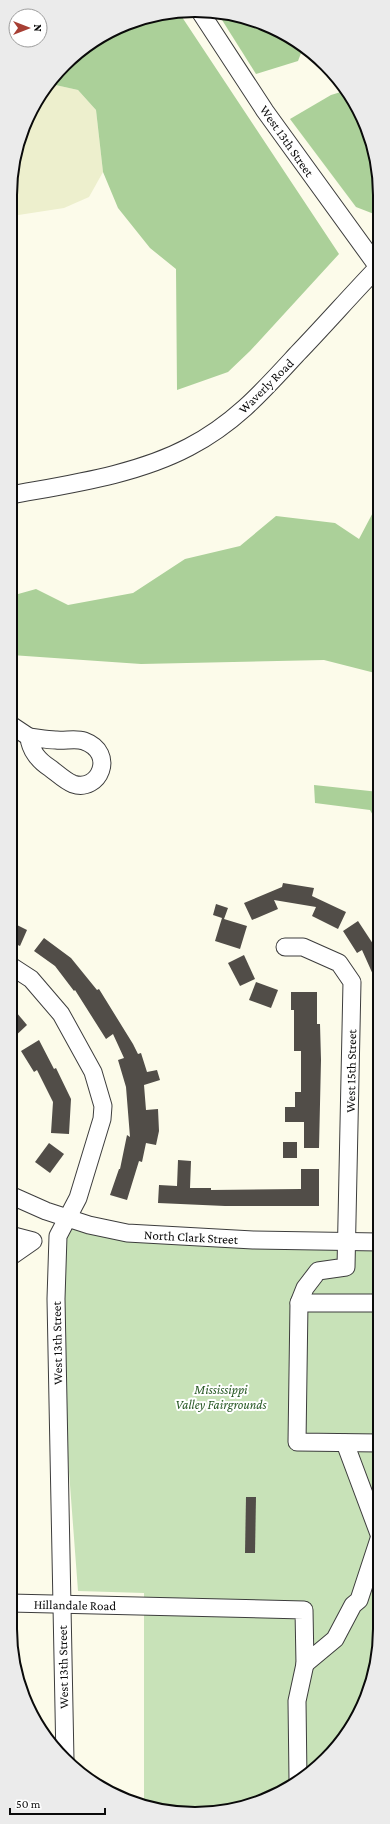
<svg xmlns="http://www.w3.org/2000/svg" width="390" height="1824" viewBox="0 0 390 1824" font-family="'Crimson Pro',serif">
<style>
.farmland{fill:#edefcd}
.green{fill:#c8e2b8}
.forest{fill:#abd099}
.building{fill:#514d48}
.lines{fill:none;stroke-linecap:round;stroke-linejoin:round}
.minor-casing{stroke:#3d3d3d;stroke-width:19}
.minor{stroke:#fff;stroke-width:17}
.labels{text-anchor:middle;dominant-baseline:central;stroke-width:4;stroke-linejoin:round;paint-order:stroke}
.street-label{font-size:13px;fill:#0a0a0a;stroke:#fff}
.park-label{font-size:13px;font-style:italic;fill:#275824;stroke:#fff}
.rim{fill:none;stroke:#0a0a0a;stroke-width:2}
</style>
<rect width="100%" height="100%" fill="#fcfbea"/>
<polygon class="farmland" points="51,84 78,90 96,110 103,172 89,197 64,208 12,216 12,171 35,103"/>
<polygon class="green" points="67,1219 89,1225 379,1242 378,1653 355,1721 317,1768 254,1804 183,1814 144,1803 144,1593 78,1591 56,1299"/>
<g class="forest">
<polygon points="217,12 277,29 303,48 298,61 256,74"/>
<polygon points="180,14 339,254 250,351 228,372 177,390 176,269 150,248 118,208 103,172 96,110 78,90 51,84 82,48 147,16"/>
<polygon points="344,91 366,124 380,183 380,209 374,214 356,207 290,119 331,95"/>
<polygon points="379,501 379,674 324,660 141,664 11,655 11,596 36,589 68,605 133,593 185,559 240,546 276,516 335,523 359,539"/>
<polygon points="314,785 379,792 379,826 370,810 315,803"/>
</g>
<g class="building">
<polygon points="283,883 314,888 312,896 346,912 338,929 312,916 316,907 274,900 278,909 252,920 244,903 282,887"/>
<polygon points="216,904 228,908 224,919 247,926 240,949 215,941 222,918 213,915"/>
<polygon points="358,921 379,953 379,988 362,950 357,953 343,931"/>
<polygon points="11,922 27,930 20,946 11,942"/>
<polygon points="44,938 71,958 97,990 99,989 133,1044 138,1054 141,1053 147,1072 157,1070 160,1080 144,1085 146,1110 158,1109 159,1131 156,1145 146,1143 142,1162 139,1161 127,1200 110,1195 119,1169 120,1169 127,1135 130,1137 126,1087 118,1060 124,1058 113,1034 106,1039 75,990 74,991 55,966 34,951"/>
<polygon points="244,955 255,979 240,986 228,963"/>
<polygon points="256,982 278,990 271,1008 249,1000"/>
<polygon points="291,992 317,992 317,1024 320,1024 321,1060 319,1148 304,1148 304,1122 285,1122 285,1107 295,1107 295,1092 301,1092 301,1051 294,1051 294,1010 291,1010"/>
<polygon points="11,1006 27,1025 11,1040"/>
<polygon points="39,1040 54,1069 56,1068 71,1099 69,1134 51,1133 53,1102 37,1070 34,1072 21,1051"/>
<rect x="283" y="1142" width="14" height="16"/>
<polygon points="49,1143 64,1154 50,1173 35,1162"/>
<polygon points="178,1160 191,1161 190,1188 211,1188 211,1190 301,1189 301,1169 319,1169 319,1206 225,1206 158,1203 159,1185 177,1186"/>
<polygon points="246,1497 256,1497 255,1553 245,1553"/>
</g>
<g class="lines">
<g class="minor-casing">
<g id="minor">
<polyline points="201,13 265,111 378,267"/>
<path d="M11 495C70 484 136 475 189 447 235 423 263 391 297 354 325 325 352 294 380 265"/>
<polyline points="11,725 29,737"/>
<path d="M29 737C38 738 47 740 56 740 65 741 76 738 84 741 117 753 99 793 73 784 65 781 57 773 50 768 39 761 30 750 29 737Z"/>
<polyline points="285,947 303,947 339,963 352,982 346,1267 318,1271 305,1288 299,1303 297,1442 379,1443"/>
<polyline points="11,966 31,979 61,1014 93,1072 103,1106 102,1119 78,1198 58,1236 56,1299 65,1760"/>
<polyline points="10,1195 46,1211 89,1225 127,1233 253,1240 379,1242"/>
<polyline points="10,1257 33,1241 10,1235"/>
<polyline points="299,1303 379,1303"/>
<polyline points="345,1443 379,1534"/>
<polyline points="10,1603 304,1610 305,1664 335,1639 353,1605 359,1600 379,1539"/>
<polyline points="298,1779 297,1701 305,1664"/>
</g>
</g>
<use href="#minor" class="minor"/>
</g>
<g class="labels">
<g class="street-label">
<text transform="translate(287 141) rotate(55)">West 13th Street</text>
<text transform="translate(266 386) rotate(-45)">Waverly Road</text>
<text transform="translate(351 1071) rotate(-89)">West 15th Street</text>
<text transform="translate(191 1237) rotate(3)">North Clark Street</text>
<text transform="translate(57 1343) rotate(-91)">West 13th Street</text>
<text transform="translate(75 1605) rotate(1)">Hillandale Road</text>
<text transform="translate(63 1667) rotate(-91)">West 13th Street</text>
</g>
<g class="park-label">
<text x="221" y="1389">Mississippi<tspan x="221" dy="15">Valley Fairgrounds</tspan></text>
</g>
</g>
<path d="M0 0H390V1824H0ZM195 17H195A178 178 0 0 1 373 195V1629A178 178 0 0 1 195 1807H195A178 178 0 0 1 17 1629V195A178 178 0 0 1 195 17Z" fill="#ebebeb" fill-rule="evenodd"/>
<path class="rim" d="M195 17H195A178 178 0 0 1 373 195V1629A178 178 0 0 1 195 1807H195A178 178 0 0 1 17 1629V195A178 178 0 0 1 195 17Z"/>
<g transform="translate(28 28) rotate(90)"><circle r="19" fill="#ffffff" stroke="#9d9d9d"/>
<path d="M0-3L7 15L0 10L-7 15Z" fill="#a73f34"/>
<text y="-6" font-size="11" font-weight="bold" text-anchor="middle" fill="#0a0a0a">N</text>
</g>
<path d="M10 1808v6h95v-6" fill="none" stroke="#0a0a0a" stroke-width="2"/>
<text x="16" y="1808" font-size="12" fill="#0a0a0a" stroke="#ffffff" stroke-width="3" paint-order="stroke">50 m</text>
</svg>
